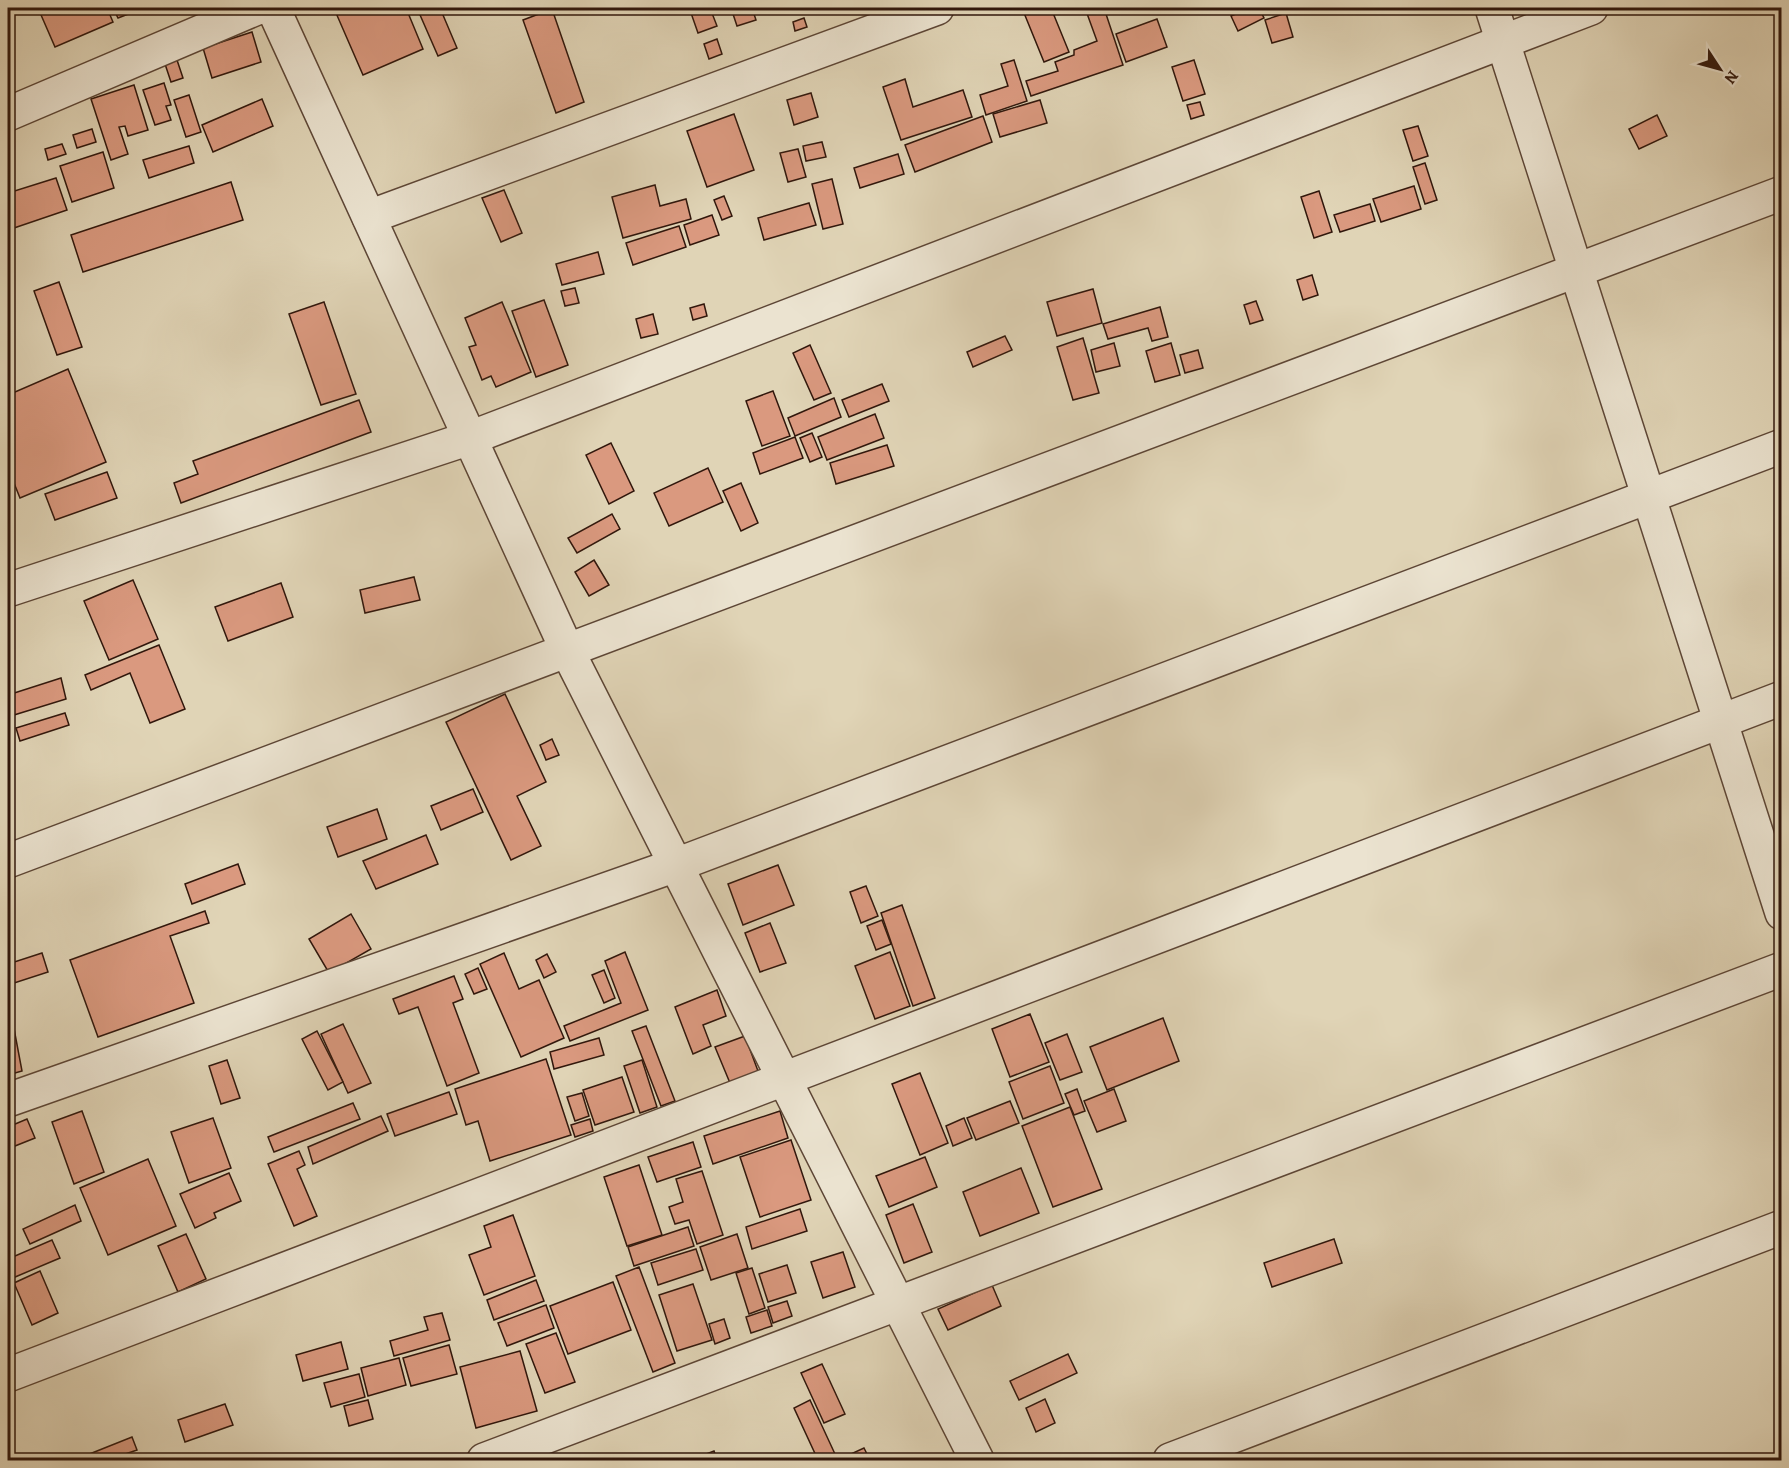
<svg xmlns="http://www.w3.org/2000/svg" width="1789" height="1468" viewBox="0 0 1789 1468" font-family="Alegreya,serif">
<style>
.building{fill:#da997f;stroke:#31170c;stroke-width:1.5}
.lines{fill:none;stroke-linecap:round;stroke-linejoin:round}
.minor-casing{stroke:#5d4636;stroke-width:36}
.minor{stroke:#ebe3d0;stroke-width:33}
</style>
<rect width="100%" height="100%" fill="#e0d4b6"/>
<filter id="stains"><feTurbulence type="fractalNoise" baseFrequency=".00333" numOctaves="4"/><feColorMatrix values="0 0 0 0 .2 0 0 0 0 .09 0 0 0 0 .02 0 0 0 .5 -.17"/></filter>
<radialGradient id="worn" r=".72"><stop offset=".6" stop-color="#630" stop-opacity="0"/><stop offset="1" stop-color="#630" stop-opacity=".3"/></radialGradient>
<g class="building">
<polygon points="38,8 107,8 113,22 55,47"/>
<polygon points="113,8 144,8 118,18"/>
<polygon points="349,8 406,8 423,49 363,75 336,13"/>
<polygon points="417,8 440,8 457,48 438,56"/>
<polygon points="706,8 710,8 717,26 698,33 691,13"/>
<polygon points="731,8 752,8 756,20 737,26"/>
<polygon points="1022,8 1051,8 1069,52 1044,62"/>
<polygon points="1085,8 1104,8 1123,65 1031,96 1026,81 1058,71 1055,62 1074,55 1074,50 1097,41"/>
<polygon points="1250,8 1259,8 1264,18 1238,31 1231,16"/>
<polygon points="552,9 584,102 556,113 523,20"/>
<polygon points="1286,13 1293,37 1272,43 1265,20"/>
<polygon points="804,18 807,27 795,31 793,22"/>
<polygon points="1157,19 1167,47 1126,62 1116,34"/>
<polygon points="252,32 261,62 212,78 203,48"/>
<polygon points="717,39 722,54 709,59 704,44"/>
<polygon points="175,54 183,78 171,82 163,58"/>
<polygon points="1014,60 1027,101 986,115 980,95 1008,86 1001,64"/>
<polygon points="1194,60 1205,94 1183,101 1172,67"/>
<polygon points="905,79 913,107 963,90 972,117 901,140 883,87"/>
<polygon points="164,83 171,105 166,106 171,120 155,125 143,90"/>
<polygon points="134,85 148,130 128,136 125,126 119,127 128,154 111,160 91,99"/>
<polygon points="811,93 818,117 794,125 787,100"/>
<polygon points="189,95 201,132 186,137 174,100"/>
<polygon points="262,99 273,126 213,152 202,125"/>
<polygon points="1040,100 1047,123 1000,137 993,114"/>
<polygon points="1200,102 1204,115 1191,119 1187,105"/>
<polygon points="734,114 754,170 707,187 687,131"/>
<polygon points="1657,115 1667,136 1639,149 1629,129"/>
<polygon points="983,116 992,142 915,172 905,145"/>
<polygon points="1418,126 1428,156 1413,161 1403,130"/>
<polygon points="92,129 96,142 77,148 73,135"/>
<polygon points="822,142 826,157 806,161 803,146"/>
<polygon points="62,144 66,154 48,160 45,149"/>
<polygon points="189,146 194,163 149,178 143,160"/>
<polygon points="798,149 806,177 788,182 780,153"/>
<polygon points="103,152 114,188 72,202 60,166"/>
<polygon points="898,154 904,174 860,188 854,168"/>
<polygon points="1425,163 1437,200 1425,204 1413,167"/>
<polygon points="56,178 67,210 14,228 8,207 8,193"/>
<polygon points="832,179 843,224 823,229 812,184"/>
<polygon points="231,182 243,220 83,272 71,235"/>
<polygon points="655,185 660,206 686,199 691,219 623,238 612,197"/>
<polygon points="1414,186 1421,209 1381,222 1373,199"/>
<polygon points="504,190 522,233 501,242 482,198"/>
<polygon points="1319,191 1332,232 1314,238 1301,197"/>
<polygon points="724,196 732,216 722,220 714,200"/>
<polygon points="809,203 816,225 764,240 758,218"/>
<polygon points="1370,204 1375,221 1340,232 1334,215"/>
<polygon points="712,215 719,235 690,245 684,225"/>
<polygon points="679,226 686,247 633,265 626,243"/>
<polygon points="598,252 604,274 562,285 556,264"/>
<polygon points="1312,275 1318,295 1303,300 1297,280"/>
<polygon points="59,282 82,347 57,355 34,291"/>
<polygon points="575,288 579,303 565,306 561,291"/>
<polygon points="1093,289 1102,323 1057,336 1047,302"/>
<polygon points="544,300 568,365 536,377 512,311"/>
<polygon points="1256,301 1263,320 1250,324 1244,305"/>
<polygon points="324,302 356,394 321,405 289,314"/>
<polygon points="502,302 531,372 496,387 491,376 482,380 469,347 476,345 465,318"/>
<polygon points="704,304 707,316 693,320 690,308"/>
<polygon points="1160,307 1168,337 1152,341 1148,328 1108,339 1103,324"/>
<polygon points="653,314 658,334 641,338 636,319"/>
<polygon points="1005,336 1012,350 973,367 967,352"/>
<polygon points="1083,338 1099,393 1073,400 1057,347"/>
<polygon points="1114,343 1120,366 1096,372 1091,350"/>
<polygon points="1171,343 1180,375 1155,382 1146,351"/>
<polygon points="810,345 831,393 814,400 793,353"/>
<polygon points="1198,350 1203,368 1185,373 1180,355"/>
<polygon points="68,369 106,462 20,498 8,468 8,395"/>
<polygon points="882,384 889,401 849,417 842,400"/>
<polygon points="773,391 790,436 762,446 746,401"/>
<polygon points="834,398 841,417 795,436 788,418"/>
<polygon points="359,400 371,432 181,503 174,483 198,474 193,461"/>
<polygon points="875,414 884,438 827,460 818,437"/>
<polygon points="812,433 822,457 810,462 800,438"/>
<polygon points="795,437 803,458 760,474 753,453"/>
<polygon points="611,443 634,491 609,504 586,455"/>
<polygon points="887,445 894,466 836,484 830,463"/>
<polygon points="708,468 723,502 669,526 654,493"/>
<polygon points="107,472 117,498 55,520 45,494"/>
<polygon points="741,483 758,523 741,531 723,491"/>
<polygon points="612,514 620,529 577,553 568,538"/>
<polygon points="594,560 609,585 589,596 575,572"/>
<polygon points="414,577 420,600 365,613 360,590"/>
<polygon points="133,580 158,639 109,660 84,601"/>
<polygon points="281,583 293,617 228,641 215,607"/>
<polygon points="159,645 185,709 150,723 130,673 91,690 85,675"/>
<polygon points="61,678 66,699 14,715 8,695"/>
<polygon points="505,694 546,782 517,796 541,846 511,860 446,722"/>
<polygon points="65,713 69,725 20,741 16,728"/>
<polygon points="552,739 559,755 546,760 540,745"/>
<polygon points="473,789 483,812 441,830 431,806"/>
<polygon points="377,809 387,839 338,857 327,827"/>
<polygon points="426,835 438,864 376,889 363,861"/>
<polygon points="238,864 245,884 192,904 185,884"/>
<polygon points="778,865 794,905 743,925 728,884"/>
<polygon points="866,886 878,916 861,923 850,892"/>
<polygon points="902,905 935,998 913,1006 881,913"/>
<polygon points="205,911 209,923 170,936 194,1003 98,1037 70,960"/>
<polygon points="351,914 371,949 329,973 309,939"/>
<polygon points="882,920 891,944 876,950 867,926"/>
<polygon points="770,923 786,963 760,972 745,933"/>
<polygon points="625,952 648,1010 570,1041 564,1026 621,1003 605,961"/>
<polygon points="890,952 910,1006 875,1019 855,966"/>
<polygon points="42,953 48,972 8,985 8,964"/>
<polygon points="504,953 519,989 539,980 564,1038 521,1057 480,964"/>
<polygon points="547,954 556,972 544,978 536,960"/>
<polygon points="478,968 487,989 474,994 465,974"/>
<polygon points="604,970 615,998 604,1003 592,975"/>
<polygon points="454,976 463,999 453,1003 479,1073 447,1086 418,1007 399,1014 393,999"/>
<polygon points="717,990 726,1016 703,1025 711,1046 693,1054 675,1007"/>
<polygon points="1030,1014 1049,1062 1010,1077 992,1029"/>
<polygon points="12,1018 22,1071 8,1075 8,1019"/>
<polygon points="1163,1018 1179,1061 1107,1090 1090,1047"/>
<polygon points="343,1024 371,1083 348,1093 321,1034"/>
<polygon points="646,1026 675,1101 661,1106 632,1031"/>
<polygon points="317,1031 343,1082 328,1090 302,1039"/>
<polygon points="1067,1034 1082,1072 1060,1080 1045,1043"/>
<polygon points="745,1036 758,1071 730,1083 715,1047"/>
<polygon points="599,1038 604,1055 554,1069 550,1052"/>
<polygon points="546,1059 571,1135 490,1161 478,1121 466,1125 455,1089"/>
<polygon points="227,1060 240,1098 221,1104 209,1066"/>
<polygon points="642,1060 657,1107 640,1113 624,1066"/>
<polygon points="1050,1066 1064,1103 1023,1119 1009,1082"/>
<polygon points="920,1073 948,1143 920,1155 892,1084"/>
<polygon points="622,1077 634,1112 595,1125 583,1090"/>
<polygon points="1077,1089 1085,1111 1074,1115 1065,1094"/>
<polygon points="1114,1089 1126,1121 1097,1132 1084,1101"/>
<polygon points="449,1092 457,1114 395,1136 387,1114"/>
<polygon points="582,1093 589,1116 575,1121 567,1097"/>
<polygon points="1010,1101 1019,1123 976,1140 967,1118"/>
<polygon points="353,1103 360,1119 274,1152 268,1137"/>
<polygon points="1070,1107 1102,1189 1053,1207 1022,1126"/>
<polygon points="82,1111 104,1172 74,1184 52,1122"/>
<polygon points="780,1111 788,1138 713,1164 704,1136"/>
<polygon points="381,1116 388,1131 313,1164 308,1147"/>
<polygon points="213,1118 231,1168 189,1183 171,1132"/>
<polygon points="964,1118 972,1138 953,1146 946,1126"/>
<polygon points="27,1119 35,1138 10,1148 13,1157 8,1159 8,1127"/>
<polygon points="590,1119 593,1131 575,1137 571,1125"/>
<polygon points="791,1140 811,1200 760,1217 740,1157"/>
<polygon points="693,1142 701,1167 657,1182 648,1157"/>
<polygon points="299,1151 305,1165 297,1169 317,1216 294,1226 268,1164"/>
<polygon points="925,1157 937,1187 889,1207 876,1176"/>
<polygon points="148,1159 176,1226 108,1255 80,1188"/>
<polygon points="639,1165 662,1235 627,1246 604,1177"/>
<polygon points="1021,1168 1039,1213 980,1236 963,1192"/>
<polygon points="702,1171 723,1235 697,1244 689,1220 675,1224 669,1207 683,1202 676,1179"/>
<polygon points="229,1173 241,1201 214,1213 216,1218 195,1228 180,1194"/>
<polygon points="913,1204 932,1252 904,1263 886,1215"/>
<polygon points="75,1205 81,1221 30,1244 23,1229"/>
<polygon points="800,1209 807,1231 752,1249 746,1227"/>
<polygon points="513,1215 535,1276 484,1295 469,1255 491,1247 484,1226"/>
<polygon points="688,1227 694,1246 634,1266 628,1247"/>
<polygon points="186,1234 206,1279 178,1292 158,1246"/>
<polygon points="737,1234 748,1268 711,1280 700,1247"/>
<polygon points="1334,1239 1342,1263 1272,1287 1264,1263"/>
<polygon points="52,1240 60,1258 8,1280 8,1259"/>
<polygon points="696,1249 703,1270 658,1285 651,1263"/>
<polygon points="843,1252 855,1287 823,1298 811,1262"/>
<polygon points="787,1265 796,1293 768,1302 759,1274"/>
<polygon points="639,1267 675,1363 653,1372 616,1276"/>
<polygon points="752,1268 765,1308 749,1314 736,1273"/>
<polygon points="40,1271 58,1313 32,1325 14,1283"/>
<polygon points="536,1280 544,1301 494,1320 487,1300"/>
<polygon points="613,1282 631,1330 568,1354 550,1306"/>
<polygon points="693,1284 712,1340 677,1351 659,1295"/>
<polygon points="992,1285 1001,1306 948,1330 938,1309"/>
<polygon points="787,1301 792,1316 773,1323 768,1307"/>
<polygon points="546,1305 554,1328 507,1346 498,1323"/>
<polygon points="767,1310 772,1326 751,1333 746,1317"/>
<polygon points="442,1313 450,1340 394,1356 390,1341 428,1330 424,1317"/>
<polygon points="724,1319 730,1338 715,1344 709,1324"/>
<polygon points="556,1333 575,1382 545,1393 526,1344"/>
<polygon points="341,1342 348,1369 303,1381 296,1355"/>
<polygon points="449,1345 457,1374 411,1386 403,1358"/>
<polygon points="520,1351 537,1411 476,1428 460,1367"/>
<polygon points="1068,1354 1077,1373 1019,1400 1010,1381"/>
<polygon points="399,1358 406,1385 368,1396 361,1368"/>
<polygon points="822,1364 845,1414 824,1423 801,1373"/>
<polygon points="359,1374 365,1397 331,1407 324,1383"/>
<polygon points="1045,1399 1055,1423 1036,1432 1026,1408"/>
<polygon points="368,1400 373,1419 349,1426 344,1406"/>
<polygon points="810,1400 835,1454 820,1460 818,1460 794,1408"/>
<polygon points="225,1404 233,1425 185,1442 178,1420"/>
<polygon points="132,1437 137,1450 108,1460 89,1460 87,1455"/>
<polygon points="864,1448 870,1460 843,1460 842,1458"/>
<polygon points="714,1451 717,1460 691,1460"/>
</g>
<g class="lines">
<g class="minor-casing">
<g id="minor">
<polyline points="273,8 567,650 977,1460"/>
<polyline points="1492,8 1782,913"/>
<polyline points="8,114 257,8"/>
<polyline points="369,217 937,8"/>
<polyline points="8,590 470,438 1591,8"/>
<polyline points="8,861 1782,193"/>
<polyline points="8,1100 676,865 1782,446"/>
<polyline points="8,1375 1782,698"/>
<polyline points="484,1460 1782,969"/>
<polyline points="1170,1460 1782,1227"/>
</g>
</g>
<use href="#minor" class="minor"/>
</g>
<rect width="1789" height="1468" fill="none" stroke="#e0d4b6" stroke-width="30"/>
<rect x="9" y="9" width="1771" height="1450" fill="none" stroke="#31170c" stroke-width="3"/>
<rect x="15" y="15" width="1759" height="1438" fill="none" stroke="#31170c" stroke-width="1.5"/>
<g transform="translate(1720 69) rotate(126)" stroke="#ebe3d0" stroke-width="4.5" paint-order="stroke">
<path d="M0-4.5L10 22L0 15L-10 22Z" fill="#31170c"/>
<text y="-9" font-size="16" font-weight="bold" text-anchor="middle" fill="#31170c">N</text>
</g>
<rect width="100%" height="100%" filter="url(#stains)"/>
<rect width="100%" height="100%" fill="url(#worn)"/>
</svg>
